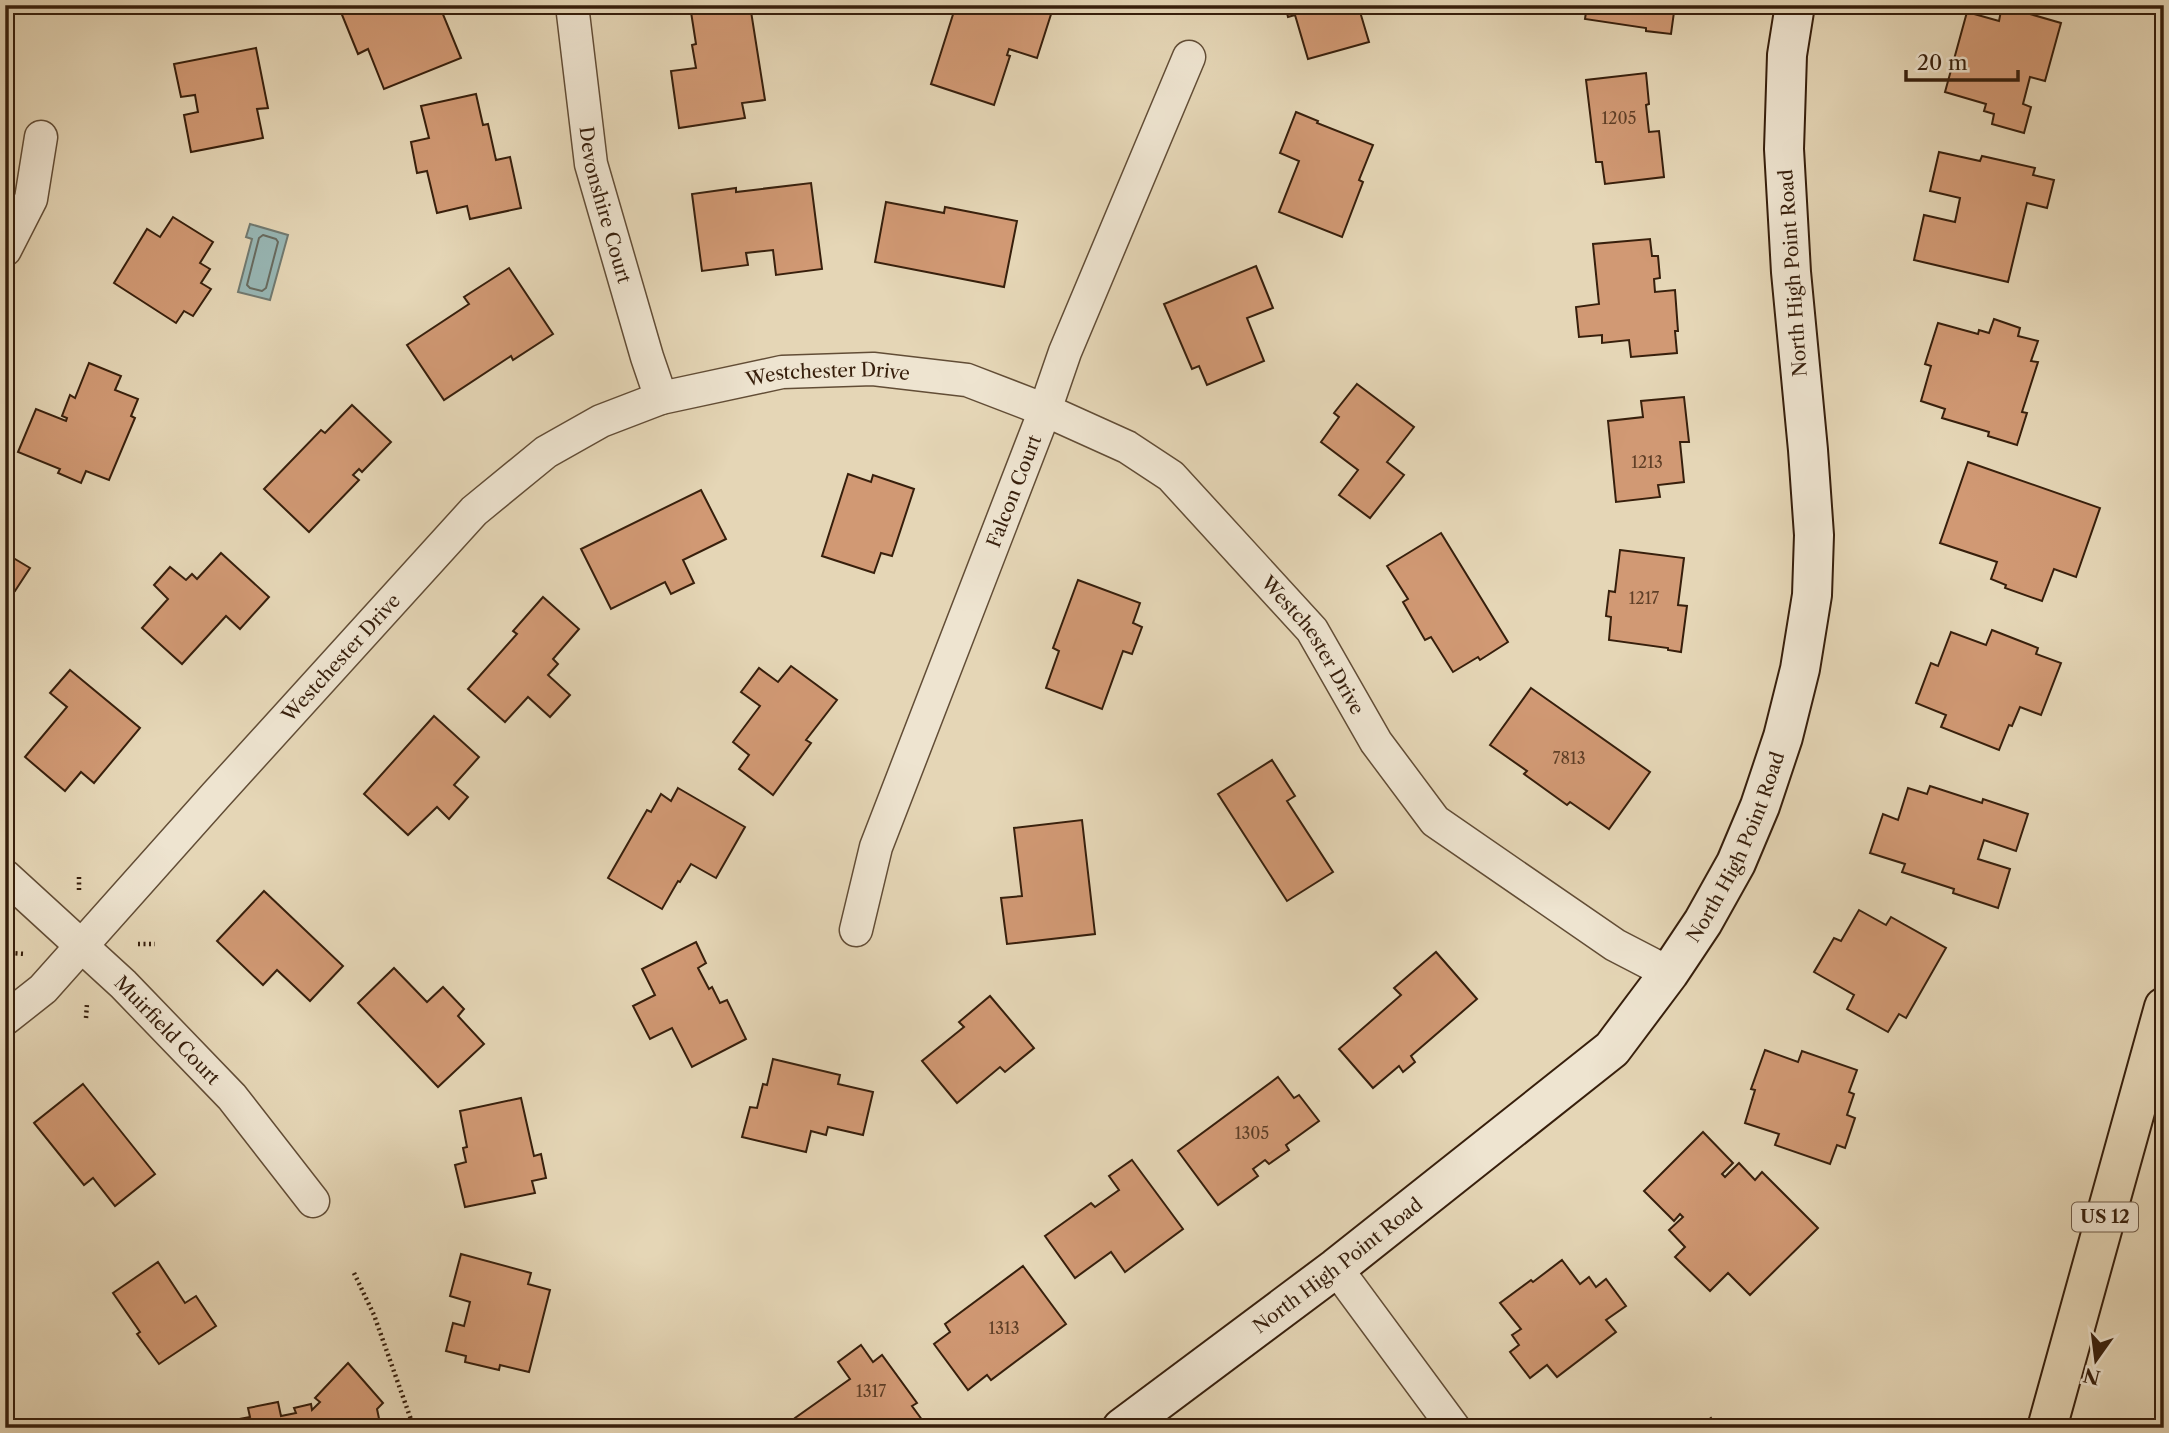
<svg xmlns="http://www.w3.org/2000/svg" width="2169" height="1433" viewBox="0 0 2169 1433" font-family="'Libre Caslon Text',serif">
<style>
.water{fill:#98b7b5;stroke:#717a71;stroke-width:2}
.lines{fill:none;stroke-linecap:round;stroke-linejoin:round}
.shore{stroke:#686b60;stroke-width:2}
.building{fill:#d19974;stroke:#371f0c;stroke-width:2}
.street-casing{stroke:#624d36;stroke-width:35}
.secondary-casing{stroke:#371f0c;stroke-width:42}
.highway-casing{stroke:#371f0c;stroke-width:42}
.path{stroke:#371f0c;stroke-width:4.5;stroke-dasharray:2 3.5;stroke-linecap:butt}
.street{stroke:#eee4d0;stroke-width:32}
.secondary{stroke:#eee4d0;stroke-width:38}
.highway{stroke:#e5d6b6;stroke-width:38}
.labels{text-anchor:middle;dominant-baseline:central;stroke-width:5;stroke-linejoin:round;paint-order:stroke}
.number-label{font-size:16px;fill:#5e3e26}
.shield{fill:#eee4d0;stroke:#6e5a47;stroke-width:2}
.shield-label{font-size:18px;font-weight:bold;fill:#371f0c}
.street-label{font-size:19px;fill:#371f0c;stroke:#eee4d0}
</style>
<rect width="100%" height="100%" fill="#e5d6b6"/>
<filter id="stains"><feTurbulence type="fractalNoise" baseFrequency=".00286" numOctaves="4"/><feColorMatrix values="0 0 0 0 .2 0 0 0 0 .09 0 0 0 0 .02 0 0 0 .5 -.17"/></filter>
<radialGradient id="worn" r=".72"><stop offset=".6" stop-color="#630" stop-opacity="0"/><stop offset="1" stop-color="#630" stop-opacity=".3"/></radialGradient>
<polygon class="water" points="250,224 288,235 270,300 238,292 252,239 246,237"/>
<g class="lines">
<polygon class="shore" points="263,235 276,239 278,242 266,288 262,291 250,288 247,285 259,238"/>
</g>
<g class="building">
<polygon points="338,5 425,5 428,12 440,7 461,58 384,89 368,49 358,54"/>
<polygon points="738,5 750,5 765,100 742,103 745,118 679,128 671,71 696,68 692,45 696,44 691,12"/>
<polygon points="956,5 1054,5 1037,58 1009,49 1007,55 1010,56 994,105 931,84"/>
<polygon points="1285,5 1358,5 1369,42 1308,59 1295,15 1288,17"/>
<polygon points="1587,5 1675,5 1671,34 1646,31 1646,28 1585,19"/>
<polygon points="2002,6 2061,23 2045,81 2030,77 2023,104 2031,107 2024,133 1992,124 1994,114 1984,111 1986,104 1945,92 1967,12 1999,21"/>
<polygon points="256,48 268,108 257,109 263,138 191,152 184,115 198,112 195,95 181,97 174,64"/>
<polygon points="1646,73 1649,104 1646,105 1649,132 1659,131 1664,177 1605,184 1602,162 1596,162 1586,80"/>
<polygon points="476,94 483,125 488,124 496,160 510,157 521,208 470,219 467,206 437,213 427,171 417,173 411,142 429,138 421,106"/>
<polygon points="1296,112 1318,121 1317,123 1373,145 1359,180 1363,182 1342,237 1279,212 1299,161 1280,153"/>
<polygon points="1939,152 1980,161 1982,156 2035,168 2033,175 2054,180 2047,208 2027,203 2008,282 1914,260 1924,215 1955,222 1960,198 1930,191"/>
<polygon points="811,183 822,269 776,275 773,250 746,253 748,265 702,271 692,194 736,188 736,192"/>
<polygon points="886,202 944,213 945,207 1017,221 1004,287 875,262"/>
<polygon points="173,217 213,242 200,263 210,269 201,283 211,289 193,316 184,311 176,323 114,283 147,229 160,237"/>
<polygon points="1650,239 1652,256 1658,256 1660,278 1654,279 1655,292 1675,290 1678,331 1675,331 1677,353 1631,357 1629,340 1602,343 1602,335 1579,337 1576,307 1599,304 1593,244"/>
<polygon points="1256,266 1273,308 1247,318 1264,361 1207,385 1199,366 1192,369 1164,304"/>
<polygon points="509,268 553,334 513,360 511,356 444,400 407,345 469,304 464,297"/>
<polygon points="1994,319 2020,328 2018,336 2038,341 2031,361 2038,362 2022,412 2027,413 2017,445 1988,436 1989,432 1942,418 1945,409 1921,401 1931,366 1925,364 1938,323 1978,334 1979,330 1989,333"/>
<polygon points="89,363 121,376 115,390 138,399 131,416 135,418 109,480 86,471 81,483 58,473 60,469 18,452 36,409 66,421 67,418 62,416 70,395 75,398"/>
<polygon points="1357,384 1414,427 1387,462 1404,475 1370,518 1339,495 1358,470 1321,442 1339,417 1334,413"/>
<polygon points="1684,397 1689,442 1680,442 1684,482 1658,485 1660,497 1616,502 1608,421 1643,417 1641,401"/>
<polygon points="352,405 391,442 362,472 359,469 353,475 359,480 309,532 264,489 321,430 325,433"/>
<polygon points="1968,462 2100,508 2076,577 2054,569 2042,601 2005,588 2006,585 1991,579 1997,562 1940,543"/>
<polygon points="848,474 871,482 873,475 914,489 892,556 881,553 874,573 822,556"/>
<polygon points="701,490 726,539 683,560 694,583 671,594 665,582 611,609 581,549"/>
<polygon points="1441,533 1508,642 1480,660 1478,657 1453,672 1431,637 1425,640 1403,602 1408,599 1387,566"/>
<polygon points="1620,550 1684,558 1678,605 1687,606 1681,652 1668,650 1668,648 1609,640 1611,617 1606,616 1609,591 1615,592"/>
<polygon points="5,553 30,568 15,591 5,585"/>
<polygon points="221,553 269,597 240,629 226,616 182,664 142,628 168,599 154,585 170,567 186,580 192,574 197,579"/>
<polygon points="1078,580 1140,603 1133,623 1142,627 1132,654 1123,651 1102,709 1046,688 1059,651 1053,648"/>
<polygon points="543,597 579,629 553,659 558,664 548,675 570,695 550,717 528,697 505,722 468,689 517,634 513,631"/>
<polygon points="1992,630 2038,648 2036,654 2061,663 2041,715 2020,707 2012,726 2009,725 1999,750 1941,727 1946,715 1916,703 1931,663 1938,666 1951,632 1986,645"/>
<polygon points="791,666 837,700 806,740 811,743 773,795 739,769 749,755 733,742 760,706 741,692 759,668 778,682"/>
<polygon points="70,670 140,728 94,783 81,772 65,791 25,757 67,707 50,693"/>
<polygon points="1531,688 1650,772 1609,829 1570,802 1567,805 1524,774 1527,771 1490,745"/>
<polygon points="434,716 479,757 454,785 468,797 449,819 437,807 408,835 364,794"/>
<polygon points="1272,760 1295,796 1287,801 1333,872 1287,901 1218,794"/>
<polygon points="1930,786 1982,803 1983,799 2028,814 2016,851 1984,840 1978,859 2010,869 1998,908 1953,893 1954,889 1902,872 1905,864 1870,853 1883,814 1898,820 1908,788 1927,794"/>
<polygon points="678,788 745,827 716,878 691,864 680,882 678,881 662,909 608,878 647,810 651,812 661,794 671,801"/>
<polygon points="1082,820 1095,934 1007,944 1001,898 1022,896 1014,828"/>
<polygon points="264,891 343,966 310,1001 277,970 263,985 217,941"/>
<polygon points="1859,910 1886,925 1891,917 1946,948 1906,1018 1899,1014 1888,1032 1847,1009 1854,995 1814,972 1834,938 1841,941"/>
<polygon points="696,942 706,963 698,968 709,989 712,987 720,1003 727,1000 746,1039 692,1067 672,1028 650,1039 633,1006 655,995 642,969"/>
<polygon points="1436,952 1477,999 1411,1056 1415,1062 1403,1072 1399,1066 1373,1088 1339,1049 1401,995 1394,988"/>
<polygon points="394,968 427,1002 443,987 464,1009 458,1016 484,1044 438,1087 358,1003"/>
<polygon points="990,996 1034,1048 1005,1072 1000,1067 957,1103 922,1061 964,1027 959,1022"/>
<polygon points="1765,1050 1798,1062 1802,1051 1857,1070 1849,1092 1854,1094 1847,1115 1855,1118 1845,1148 1837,1145 1830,1164 1775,1145 1779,1134 1745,1123 1755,1090 1751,1089"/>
<polygon points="773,1059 840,1075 838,1084 873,1092 863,1135 828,1127 826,1135 811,1131 806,1152 742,1137 750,1107 757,1108 763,1084 767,1085"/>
<polygon points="1278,1077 1294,1098 1299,1095 1319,1121 1286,1145 1289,1150 1269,1164 1265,1160 1253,1169 1258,1176 1218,1205 1178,1151"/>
<polygon points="83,1084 155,1174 115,1206 93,1178 84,1185 34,1123"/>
<polygon points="521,1098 534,1156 541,1154 546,1178 532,1181 535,1193 465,1207 455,1165 466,1162 463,1148 467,1147 460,1111"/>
<polygon points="1703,1132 1733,1163 1722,1174 1725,1177 1739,1163 1755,1180 1762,1172 1818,1228 1750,1295 1728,1273 1710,1291 1675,1257 1685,1247 1669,1230 1683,1217 1680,1214 1674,1221 1644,1191"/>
<polygon points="1132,1160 1183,1229 1125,1272 1111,1252 1075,1278 1045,1236 1091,1203 1095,1207 1119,1190 1109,1176"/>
<polygon points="461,1254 531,1273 528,1284 550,1290 529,1372 500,1365 499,1370 465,1362 466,1356 446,1351 453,1323 464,1326 470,1302 450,1296"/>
<polygon points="1562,1260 1580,1284 1589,1277 1596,1287 1606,1279 1626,1306 1606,1320 1616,1332 1557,1377 1547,1365 1530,1378 1510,1352 1519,1345 1512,1335 1521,1329 1500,1303 1531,1280 1533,1282"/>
<polygon points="158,1262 185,1303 196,1296 216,1326 159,1364 137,1334 140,1332 113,1293"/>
<polygon points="1023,1266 1066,1324 991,1380 987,1375 968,1390 934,1344 950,1332 945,1324"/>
<polygon points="861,1345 873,1362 882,1355 917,1403 912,1406 928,1428 802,1428 795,1418 850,1379 838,1362"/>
<polygon points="348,1363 383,1403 377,1409 381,1428 224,1428 223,1422 250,1417 248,1408 278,1402 281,1416 296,1413 294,1408 311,1404 312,1410 320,1402 315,1398"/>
<polygon points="1711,1418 1718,1428 1697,1428"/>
</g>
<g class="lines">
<g class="street-casing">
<g id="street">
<path id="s1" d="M572 5 591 164 647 357 661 398"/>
<polyline points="5,250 31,199 41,137"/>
<path id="s2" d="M5 876 123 984 232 1097 313 1201"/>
<path id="s3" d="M856 930 876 847 1045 410 1065 352 1189 57"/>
<path id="s4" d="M5 1019 43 989 216 795 474 511 546 452 601 421 661 398 782 372 873 369 967 380 1045 410 1127 447 1171 476 1312 630 1376 742 1435 821 1615 945 1669 973"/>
<polyline points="1336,1268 1454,1428"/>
</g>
</g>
<g class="secondary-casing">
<g id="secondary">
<path id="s5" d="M1122 1428 1336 1268 1612 1049 1669 973 1703 922 1736 863 1760 806 1783 737 1800 669 1812 595 1814 535 1808 450 1791 272 1784 149 1787 55 1795 5"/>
</g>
</g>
<g class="highway-casing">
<polyline id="highway" points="2047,1428 2164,1007"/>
</g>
<g class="path">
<polyline points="79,877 79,893"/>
<polyline points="138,944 155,944"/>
<polyline points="10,953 26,954"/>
<polyline points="86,1018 87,1003"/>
<polyline points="354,1273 374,1315 414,1428"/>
</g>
<use href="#street" class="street"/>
<use href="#secondary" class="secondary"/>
<use href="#highway" class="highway"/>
</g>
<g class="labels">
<g class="number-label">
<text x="1619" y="118">1205</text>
<text x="1647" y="462">1213</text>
<text x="1644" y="598">1217</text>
<text x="1569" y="758">7813</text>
<text x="1252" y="1133">1305</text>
<text x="1004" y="1328">1313</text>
<text x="871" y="1391">1317</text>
</g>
<rect class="shield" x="2072" y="1202.5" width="66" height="29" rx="5"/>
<g class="shield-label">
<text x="2105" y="1217">US 12</text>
</g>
<g class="street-label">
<text stroke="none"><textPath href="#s1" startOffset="203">Devonshire Court</textPath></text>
<text transform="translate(1793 273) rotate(-94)">North High Point Road</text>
<text stroke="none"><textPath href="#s4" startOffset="1082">Westchester Drive</textPath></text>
<text stroke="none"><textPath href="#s3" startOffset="467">Falcon Court</textPath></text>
<text stroke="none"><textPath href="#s4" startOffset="1670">Westchester Drive</textPath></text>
<text stroke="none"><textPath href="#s4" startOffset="494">Westchester Drive</textPath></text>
<text stroke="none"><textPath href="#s5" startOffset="858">North High Point Road</textPath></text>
<text stroke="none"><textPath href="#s2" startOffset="224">Muirfield Court</textPath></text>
<text stroke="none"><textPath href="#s5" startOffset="270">North High Point Road</textPath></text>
</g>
</g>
<rect width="2169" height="1433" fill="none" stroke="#e5d6b6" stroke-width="28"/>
<rect x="7" y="7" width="2155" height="1419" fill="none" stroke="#371f0c" stroke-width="3.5"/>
<rect x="14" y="14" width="2141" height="1405" fill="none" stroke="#371f0c" stroke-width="2"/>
<g transform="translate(2096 1360) rotate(194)" stroke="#eee4d0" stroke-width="5" paint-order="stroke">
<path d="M0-5L12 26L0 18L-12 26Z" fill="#371f0c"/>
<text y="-10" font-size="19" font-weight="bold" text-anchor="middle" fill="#371f0c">N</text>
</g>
<path d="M1906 70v10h112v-10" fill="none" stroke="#371f0c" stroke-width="3.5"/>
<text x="1917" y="70" font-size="21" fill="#371f0c" stroke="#eee4d0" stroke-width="5" paint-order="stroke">20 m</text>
<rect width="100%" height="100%" filter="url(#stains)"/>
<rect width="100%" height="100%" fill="url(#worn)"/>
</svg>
